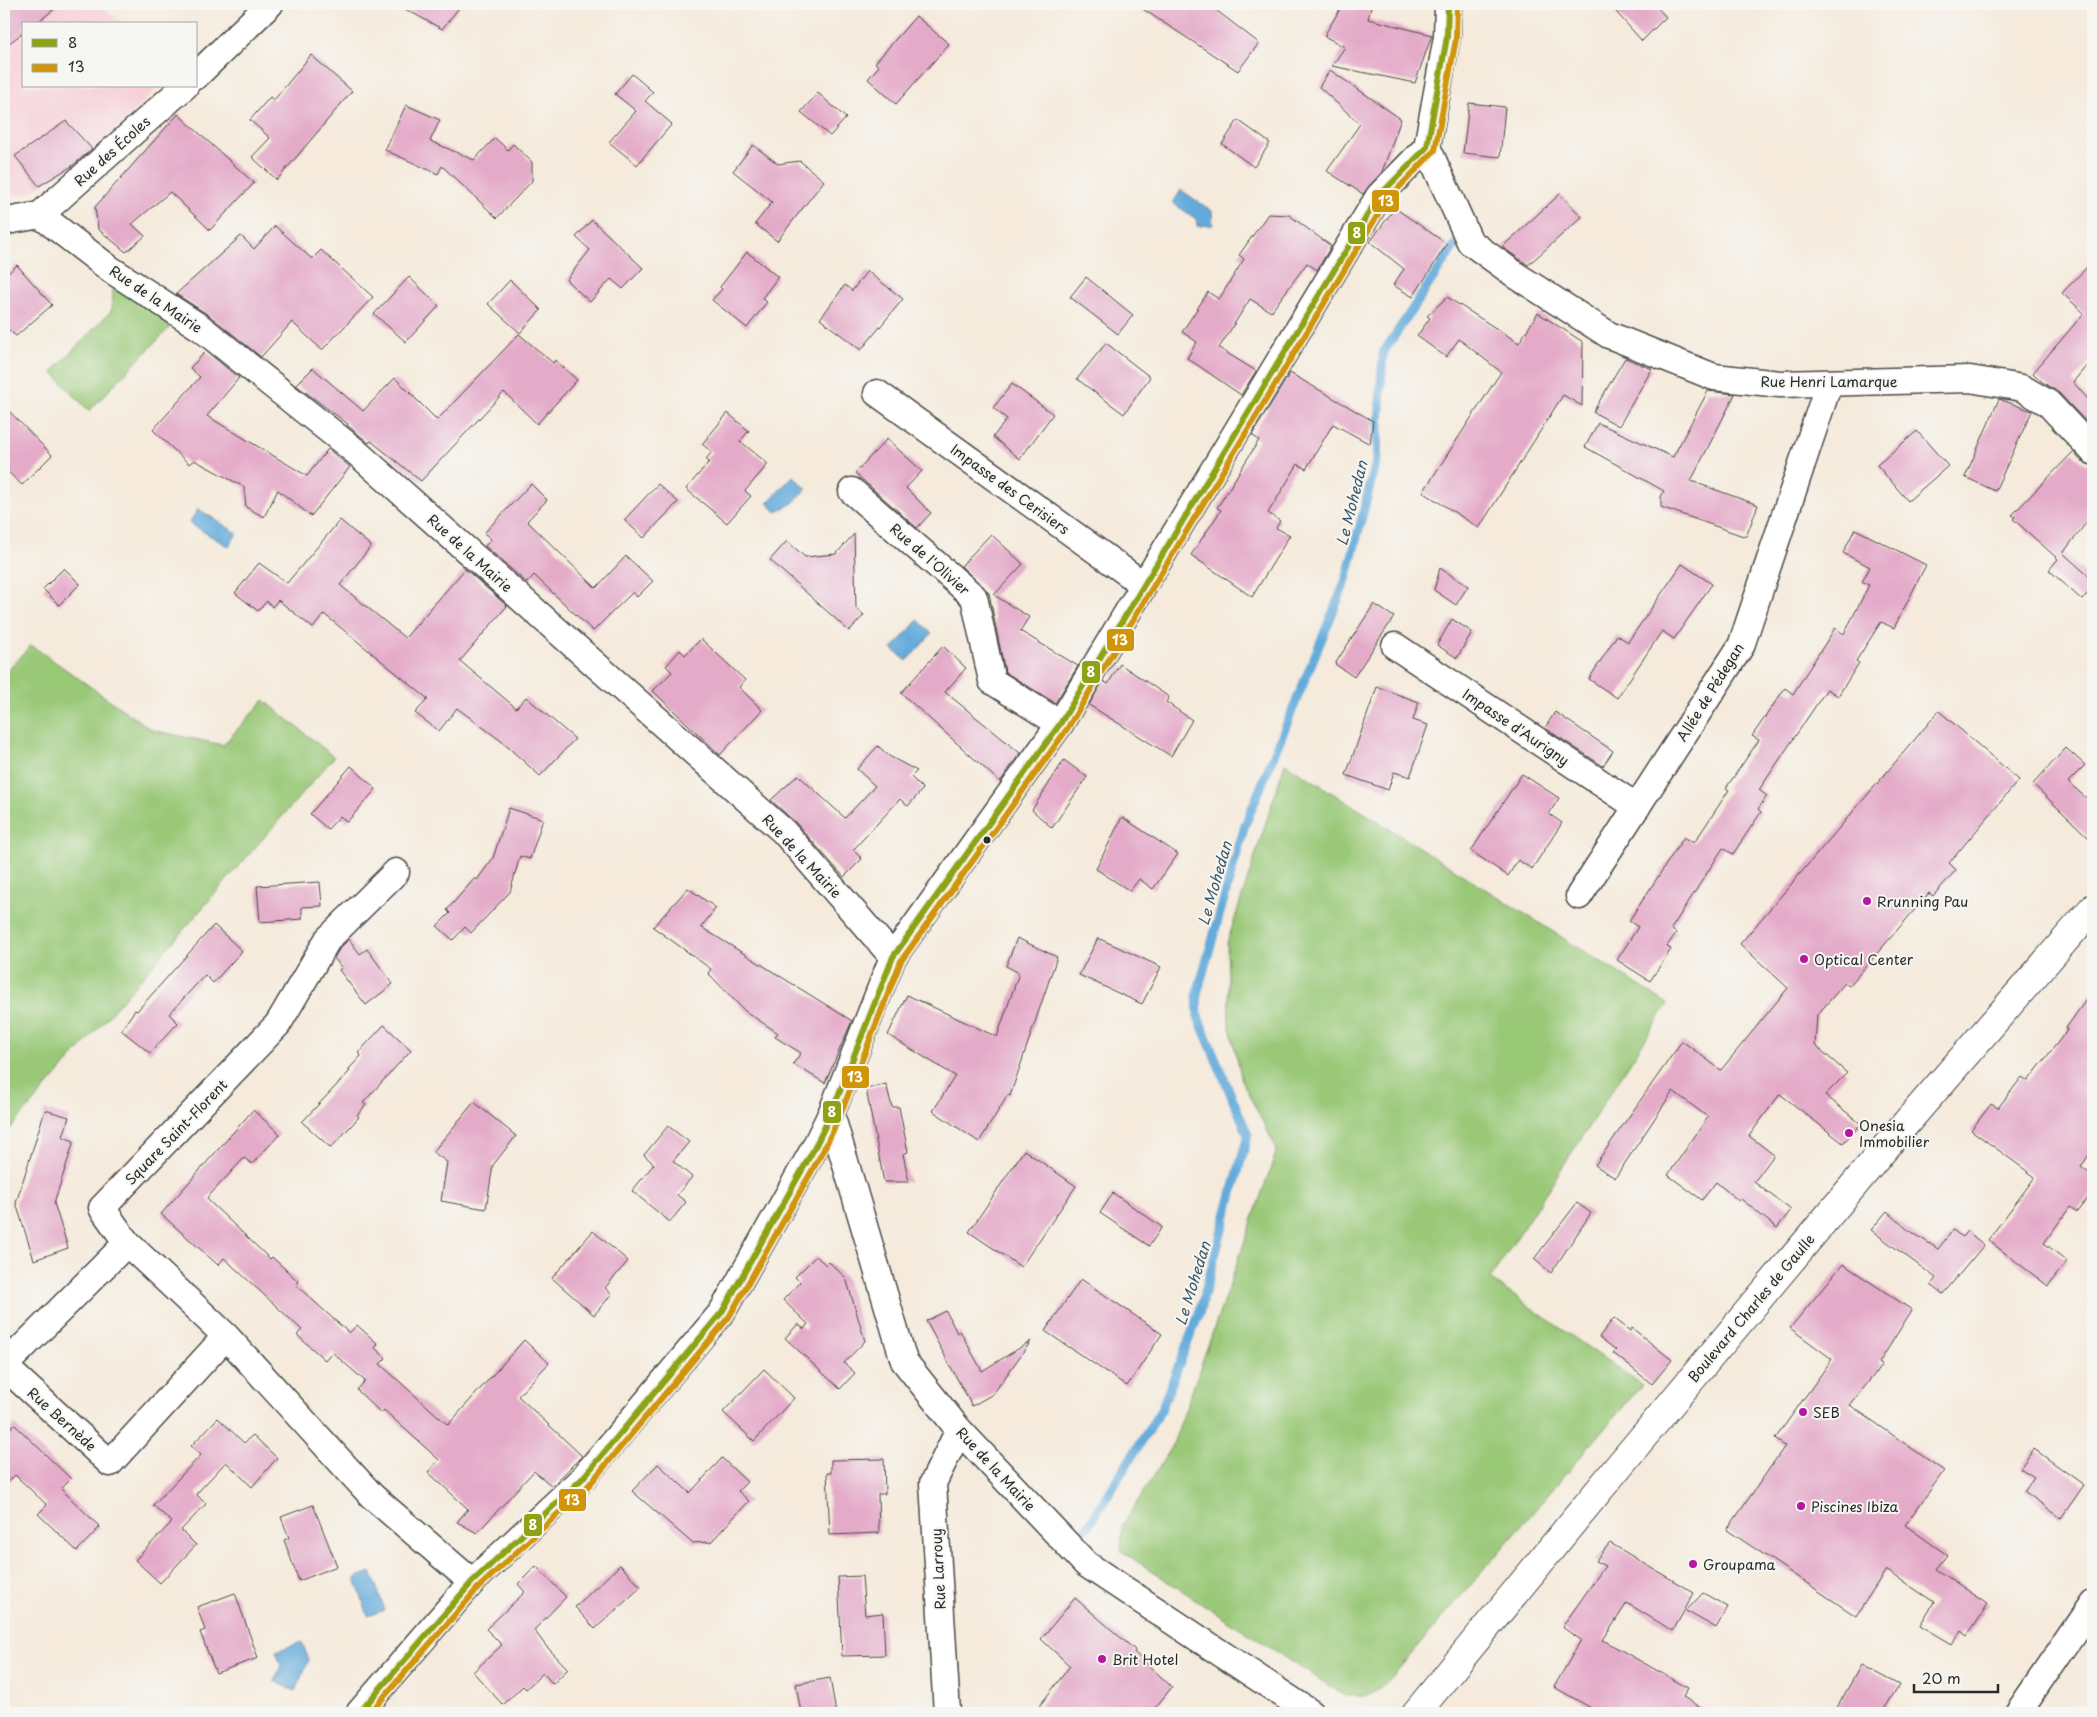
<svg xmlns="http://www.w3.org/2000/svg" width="2097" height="1717" viewBox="0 0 2097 1717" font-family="'Playpen Sans',sans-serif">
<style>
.built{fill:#f6cfd7}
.green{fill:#99c877;stroke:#627a51}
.water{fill:#64abdb;stroke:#486b83}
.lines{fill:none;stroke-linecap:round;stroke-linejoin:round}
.stream{stroke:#64abdb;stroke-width:9}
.building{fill:#e4abc9}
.minor-casing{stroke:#494845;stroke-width:29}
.secondary-casing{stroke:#494845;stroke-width:30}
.minor{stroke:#fff;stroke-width:26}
.secondary{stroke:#fff;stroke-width:28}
.bus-1-casing{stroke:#f6f6f2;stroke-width:10}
.bus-2-casing{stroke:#f6f6f2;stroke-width:10}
.bus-1{stroke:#8ea213;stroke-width:6}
.bus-2{stroke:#d09509;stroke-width:6}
.bus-dot{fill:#2b2b2b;stroke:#f6f6f2;stroke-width:2}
.poi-dot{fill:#b5179e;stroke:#f6f6f2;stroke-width:2}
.labels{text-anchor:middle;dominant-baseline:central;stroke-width:4;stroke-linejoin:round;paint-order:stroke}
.street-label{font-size:14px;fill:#2b2b2b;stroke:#f6f6f2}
.poi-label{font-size:14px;fill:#2b2b2b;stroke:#f6f6f2;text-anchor:start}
.water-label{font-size:15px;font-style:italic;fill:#3f5869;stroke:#f6f6f2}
.line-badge{stroke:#f6f6f2;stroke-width:2}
.badge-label{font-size:14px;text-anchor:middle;font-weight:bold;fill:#fff}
</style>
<rect width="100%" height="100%" fill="#f6f6f2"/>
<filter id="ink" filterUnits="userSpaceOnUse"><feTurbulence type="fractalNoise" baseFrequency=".02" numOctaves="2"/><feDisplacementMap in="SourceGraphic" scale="10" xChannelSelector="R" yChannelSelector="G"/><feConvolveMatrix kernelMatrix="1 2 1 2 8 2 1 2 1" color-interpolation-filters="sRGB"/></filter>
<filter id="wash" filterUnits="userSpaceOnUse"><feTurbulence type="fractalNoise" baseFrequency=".0096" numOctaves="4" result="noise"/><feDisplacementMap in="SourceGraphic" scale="20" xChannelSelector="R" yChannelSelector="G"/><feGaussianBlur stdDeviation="1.12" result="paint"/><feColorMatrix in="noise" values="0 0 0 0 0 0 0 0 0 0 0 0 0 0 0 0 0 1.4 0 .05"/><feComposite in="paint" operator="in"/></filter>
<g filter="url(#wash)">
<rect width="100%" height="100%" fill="#f5eadb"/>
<polygon class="built" points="4,4 99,4 123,24 24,24 24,86 159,86 95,152 39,186 33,192 19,195 7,192 8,181 4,178"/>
<g class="green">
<polygon points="113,281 173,324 89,411 52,372 112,310"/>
<polygon points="31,645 152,730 223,745 264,700 334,757 4,1136 4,675"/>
<polygon points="1285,763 1668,1004 1490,1279 1642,1385 1385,1685 1366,1696 1345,1696 1121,1551 1122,1526 1172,1447 1277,1150 1242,1081 1229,1023 1227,943"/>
</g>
<g class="water">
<polygon points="1181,190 1212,211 1213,225 1197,226 1196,219 1173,203"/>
<polygon points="793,476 807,489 793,503 776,512 767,503"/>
<polygon points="198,509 237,533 229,547 189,523"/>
<polygon points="918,620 932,633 907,661 892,649"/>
<polygon points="371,1572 385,1610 368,1616 355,1578"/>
<polygon points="302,1642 309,1660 295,1691 274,1681 281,1666 276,1651"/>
</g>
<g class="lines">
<polyline class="stream" points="1087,1528 1161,1410 1199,1314 1248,1135 1198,1017 1197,994 1245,825 1346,580 1377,458 1383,353 1455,245"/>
</g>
<g id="blocks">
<g class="building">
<polygon points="4,4 61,4 35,24 24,24 24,32 4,47"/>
<polygon points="396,4 462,4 442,29"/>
<polygon points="1135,4 1208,4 1259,43 1238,71"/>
<polygon points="1343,4 1372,4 1368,19 1432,35 1415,83 1332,66 1345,47 1324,36"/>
<polygon points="1609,4 1654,4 1666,17 1642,41"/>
<polygon points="916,16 949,44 896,104 868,79 879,66 875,63"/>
<polygon points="311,55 352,91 277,180 252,157 270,138 250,120 270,97 274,100"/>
<polygon points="1330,70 1401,119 1382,172 1363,194 1327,171 1360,124 1319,87"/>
<polygon points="632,74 653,92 645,101 672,124 637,165 609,142 636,111 615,94"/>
<polygon points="818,93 846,118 830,136 801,112"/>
<polygon points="1469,103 1505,107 1500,157 1463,153"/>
<polygon points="406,105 440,120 430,141 474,160 495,138 508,150 513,144 532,162 532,181 497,218 442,166 438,174 385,150"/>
<polygon points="178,114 254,183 210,230 170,192 132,224 145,236 126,252 98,229 95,207"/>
<polygon points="1238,120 1270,143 1254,167 1222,144"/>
<polygon points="66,121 92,149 72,166 39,186 15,156"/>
<polygon points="753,145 778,164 800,161 824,181 777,241 755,224 772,202 733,171"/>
<polygon points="1560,194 1582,217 1528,265 1502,247"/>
<polygon points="1395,208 1447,244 1413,297 1393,285 1404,269 1370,242"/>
<polygon points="1268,214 1289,215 1331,246 1317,270 1307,263 1271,312 1250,299 1219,348 1256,371 1241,395 1187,358 1197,342 1182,332 1208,292 1219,299 1244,259 1239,255"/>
<polygon points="592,220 643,268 623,289 611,279 590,302 566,280 590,250 576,237"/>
<polygon points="275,226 312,259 321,250 373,297 322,350 292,322 261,357 210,316 176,294 241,236 254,249"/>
<polygon points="747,252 778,277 762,298 767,302 747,328 712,300 722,289 720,287"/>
<polygon points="2093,261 2093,358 2073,382 2093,405 2093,429 2059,393 2041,381 2033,373 2084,313 2062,293"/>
<polygon points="17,265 52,305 16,336 4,326 4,277"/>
<polygon points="867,271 903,299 861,350 820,319 845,285 852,291"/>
<polygon points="409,277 439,306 406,342 374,314"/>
<polygon points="1086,277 1133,315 1118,334 1070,297"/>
<polygon points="510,280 541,310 520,333 488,304"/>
<polygon points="1447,297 1519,343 1538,313 1583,342 1582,406 1563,395 1479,528 1423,492 1501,372 1459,339 1446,357 1417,336 1430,318 1427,316"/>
<polygon points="519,334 553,363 555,360 577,380 537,424 504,392 421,481 371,441 369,443 347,425 348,424 296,385 313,368 363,411 395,378 437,420"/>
<polygon points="1106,343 1150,377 1124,414 1077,379"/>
<polygon points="206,351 239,378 207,416 307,476 328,449 350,467 311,516 278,490 264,517 246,507 244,487 194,460 189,464 153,430 200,377 190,368"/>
<polygon points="1625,358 1652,369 1619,426 1593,412"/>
<polygon points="1290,373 1373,421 1370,444 1333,424 1306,469 1298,464 1268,513 1280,521 1276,528 1290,535 1252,597 1191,555 1221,510 1217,508 1259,440 1252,435"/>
<polygon points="1012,384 1053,414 1020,459 993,437 1007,419 993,408"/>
<polygon points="1708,391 1735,394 1691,481 1758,505 1746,537 1661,507 1661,497 1664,491 1585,447 1598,423 1673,457"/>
<polygon points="1999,399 2032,411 1995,491 1965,477"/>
<polygon points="4,406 52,455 22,485 4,468"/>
<polygon points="728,413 749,431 740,441 768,464 745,491 751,496 727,523 686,489 709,462 706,459 712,452 702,444"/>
<polygon points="1917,431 1948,466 1908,501 1877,465"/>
<polygon points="887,439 922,471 906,488 931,513 917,528 855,473"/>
<polygon points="2073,452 2082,462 2093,466 2093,514 2063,553 2093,580 2093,587 2082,600 2049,570 2058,559 2013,519 2015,517 2012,515"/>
<polygon points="531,484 547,500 527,521 596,588 626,556 653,581 637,597 633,592 593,631 534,575 527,583 485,546 491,539 484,533"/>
<polygon points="658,484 678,502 644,538 624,520"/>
<polygon points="340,520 371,546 340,585 405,638 465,569 507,606 460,661 516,708 526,697 575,739 540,776 500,740 457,708 439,731 415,713 428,699 324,614 313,628 278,600 272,607 267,601 258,611 235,593 259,563 287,583"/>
<polygon points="1855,529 1926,565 1894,628 1881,622 1856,661 1859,663 1838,696 1827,689 1759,790 1767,796 1758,809 1761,812 1733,854 1723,848 1671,929 1676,933 1667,946 1671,949 1650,981 1617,960 1638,927 1629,921 1684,837 1694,843 1729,790 1726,788 1759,740 1752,736 1785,688 1793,694 1835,628 1844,634 1869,585 1862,582 1870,567 1843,553"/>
<polygon points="854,534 856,608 864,615 849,631 770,560 787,541 805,557 836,554"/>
<polygon points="991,534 1023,564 994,595 1029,617 1020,631 1078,666 1055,703 1005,672 989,593 961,566"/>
<polygon points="1682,564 1712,584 1674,639 1662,631 1617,698 1589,679 1617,635 1628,642"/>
<polygon points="64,568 80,584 59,605 43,589"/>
<polygon points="1440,568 1468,586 1456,605 1434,590"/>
<polygon points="1374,604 1394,617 1354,677 1335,664"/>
<polygon points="1452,619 1472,632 1457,658 1437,645"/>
<polygon points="701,639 745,680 739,687 762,710 720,755 653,691 672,672 666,666 680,650 685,655"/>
<polygon points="943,646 966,668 945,692 1020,753 1000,782 901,693"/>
<polygon points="1120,664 1169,697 1166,702 1192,720 1171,756 1089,705 1103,681 1108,684"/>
<polygon points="1377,687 1419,702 1413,720 1428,725 1410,777 1394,772 1388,790 1346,775"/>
<polygon points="1939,711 2019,780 1949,863 1956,870 1933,896 1929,893 1849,986 1845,983 1817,1015 1815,1045 1847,1073 1825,1095 1861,1124 1843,1143 1780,1094 1749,1136 1774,1155 1754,1182 1791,1210 1777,1228 1741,1199 1739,1201 1716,1182 1702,1200 1668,1175 1708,1117 1673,1091 1615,1178 1595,1165 1682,1041 1721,1070 1788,988 1740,944"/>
<polygon points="1555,712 1613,751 1603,766 1545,728"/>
<polygon points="878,746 889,756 917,771 911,777 923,789 908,806 900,799 853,850 862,859 844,877 795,822 771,800 798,775 845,818 875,786 857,769"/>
<polygon points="2066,748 2085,765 2068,782 2093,804 2093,842 2033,784"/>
<polygon points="1064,760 1087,777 1052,828 1032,810"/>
<polygon points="351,766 376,789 347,822 340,816 328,829 310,814"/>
<polygon points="1522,774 1559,798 1549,814 1562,823 1532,869 1518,860 1508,876 1471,851"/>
<polygon points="509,808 543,819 530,859 520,856 510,892 471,933 465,927 453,940 437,926 450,913 447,910 475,878 477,880 493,858"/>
<polygon points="1122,817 1178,854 1153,889 1139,879 1130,891 1096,869"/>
<polygon points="320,882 322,906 302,907 302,919 260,922 257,886"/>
<polygon points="688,888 716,908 701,927 852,1021 825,1083 793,1064 801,1053 775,1037 778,1033 745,1011 708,973 711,969 653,927"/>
<polygon points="214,925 242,951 213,983 205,975 169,1014 178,1023 150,1053 121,1030 135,1010 137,1011"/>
<polygon points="1017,938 1057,957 1010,1096 1008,1095 979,1142 933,1111 955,1076 888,1035 907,995 997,1037 1019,973 1006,966"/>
<polygon points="1098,938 1161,967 1142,1004 1079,975"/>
<polygon points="349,939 360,954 367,949 393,984 366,1005 339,970 342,968 334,958 340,948"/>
<polygon points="2093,990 2093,1149 2081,1167 2093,1176 2093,1191 2077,1212 2070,1207 2044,1243 2067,1261 2048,1286 1988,1240 2035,1177 1971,1130 1991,1104 1998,1108 2022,1077 2028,1081 2068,1029 2066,1028"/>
<polygon points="384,1025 411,1050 363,1103 366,1105 357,1115 359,1117 331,1148 302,1122 350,1071 348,1070 361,1056 358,1053"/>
<polygon points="886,1084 892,1107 899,1107 908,1152 903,1154 909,1182 884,1182 866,1089"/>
<polygon points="474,1102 516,1136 493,1165 486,1209 441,1201 447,1162 433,1152"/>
<polygon points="45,1110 69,1117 63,1137 74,1141 54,1203 68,1248 34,1260 16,1203"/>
<polygon points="253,1110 280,1134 252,1164 244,1158 207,1198 209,1201 270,1259 272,1257 299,1282 296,1285 349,1333 357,1325 378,1344 375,1348 386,1358 380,1364 448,1425 524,1340 549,1363 518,1396 582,1456 552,1486 534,1471 477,1533 457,1522 468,1509 428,1472 439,1460 384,1410 381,1413 357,1390 365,1381 332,1352 325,1360 297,1335 302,1330 224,1258 218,1265 161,1214"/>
<polygon points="668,1126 689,1142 673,1161 692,1177 677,1195 686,1202 670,1222 632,1191 654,1164 644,1155"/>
<polygon points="1024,1150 1076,1186 1021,1267 969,1232"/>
<polygon points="1113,1193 1162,1227 1149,1246 1100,1213"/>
<polygon points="1577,1203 1591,1213 1551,1273 1534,1259"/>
<polygon points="1887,1211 1907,1229 1938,1249 1953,1230 1962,1237 1967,1231 1984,1245 1943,1294 1931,1285 1936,1278 1871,1230"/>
<polygon points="593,1231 628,1261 605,1288 612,1294 594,1315 552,1278"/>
<polygon points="816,1256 826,1265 829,1262 846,1278 865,1341 844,1363 855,1373 840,1389 785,1338 798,1324 804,1329 808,1324 783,1300 800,1282 795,1277"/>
<polygon points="1843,1264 1912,1310 1879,1363 1882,1365 1850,1405 1944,1471 1905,1525 1947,1555 1936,1569 1988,1604 1967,1636 1961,1631 1952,1644 1920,1625 1934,1602 1886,1570 1856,1616 1727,1530 1785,1446 1775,1439 1832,1359 1790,1328"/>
<polygon points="1081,1279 1162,1334 1127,1386 1045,1331"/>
<polygon points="946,1311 957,1333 960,1331 982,1371 1031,1341 993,1394 972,1406 926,1321"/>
<polygon points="1614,1318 1630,1331 1632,1328 1672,1360 1652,1384 1613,1353 1616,1350 1599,1337"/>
<polygon points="764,1369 794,1398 754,1441 723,1412"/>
<polygon points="218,1418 244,1443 253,1435 277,1458 252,1487 226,1462 196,1494 206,1504 181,1530 196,1545 160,1583 135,1560 172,1522 153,1505 201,1455 191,1446"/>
<polygon points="14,1424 71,1479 61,1489 100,1527 77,1551 38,1514 47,1505 15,1475 4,1487 4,1436"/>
<polygon points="2034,1449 2084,1485 2061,1518 2024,1491 2034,1477 2020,1468"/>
<polygon points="722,1458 747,1482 738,1491 749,1501 711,1542 692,1543 632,1491 658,1464 690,1493"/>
<polygon points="884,1459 885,1494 878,1494 879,1533 830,1535 827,1473 831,1473 831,1460"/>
<polygon points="313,1505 337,1566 299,1581 284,1540 289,1538 281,1517"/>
<polygon points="1610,1543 1694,1593 1673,1631 1627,1603 1603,1640 1688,1688 1683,1697 1711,1713 1600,1713 1554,1687 1581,1640 1562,1627 1605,1566 1595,1561"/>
<polygon points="620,1565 641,1587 595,1629 575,1607"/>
<polygon points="536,1566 566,1597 534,1630 546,1646 568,1669 553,1684 543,1673 526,1689 523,1686 503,1705 473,1672 502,1645 486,1629 525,1592 518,1584"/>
<polygon points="862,1576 865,1615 883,1613 885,1655 842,1656 838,1577"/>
<polygon points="235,1593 258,1658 216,1673 200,1632 205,1630 197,1607"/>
<polygon points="1703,1593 1728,1607 1716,1628 1686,1611"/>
<polygon points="1075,1598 1135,1650 1134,1652 1172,1687 1151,1713 1034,1713 1070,1666 1041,1639"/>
<polygon points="1861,1665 1899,1685 1882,1713 1834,1713"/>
<polygon points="830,1678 836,1713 801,1713 796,1684"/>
</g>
</g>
</g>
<g filter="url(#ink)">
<use href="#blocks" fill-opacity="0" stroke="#494845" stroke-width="1"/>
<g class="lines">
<g class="minor-casing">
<g id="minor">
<polyline points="196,76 270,4"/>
<polyline points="1427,147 1470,242 1517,276 1609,335 1714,377 1780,384 1970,379 2022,388 2048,403 2093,451"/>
<polyline points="40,215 185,86"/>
<polyline points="7,221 40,215 110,269 201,328 355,451 784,832 893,957"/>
<polyline points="877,393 1144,585"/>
<polyline points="852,491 974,597 992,681 1060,724"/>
<polyline points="1395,646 1637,807"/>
<polyline points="1579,896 1741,646 1829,383"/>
<polyline points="831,1114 904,1361 959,1430 1086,1564 1311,1713"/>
<polyline points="127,1243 102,1208 278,1024 328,939 396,872"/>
<polyline points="226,1336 110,1463 4,1366 127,1243 226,1336 372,1496 472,1582"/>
<polyline points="359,1713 472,1582 582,1479 722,1312 814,1149 831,1114 893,957 1060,724 1379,196 1427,147 1447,37 1448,4"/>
<polyline points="947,1713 933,1483 959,1430"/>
<polyline points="2018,1713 2093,1603"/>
</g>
</g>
<g class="secondary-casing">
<polyline id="secondary" points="1416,1713 1623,1461 1900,1130 2093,908"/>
</g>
<use href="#minor" class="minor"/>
<use href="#secondary" class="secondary"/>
<g class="bus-1-casing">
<polyline id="bus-1" points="359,1713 472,1582 582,1479 722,1312 814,1149 831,1114 893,957 1060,724 1379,196 1427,147 1447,37 1448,4"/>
</g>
<g class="bus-2-casing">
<polyline id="bus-2" points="370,1713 478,1588 589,1485 729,1317 822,1153 839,1118 901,961 1067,729 1386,201 1435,150 1456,39 1457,4"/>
</g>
<use href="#bus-1" class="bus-1"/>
<use href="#bus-2" class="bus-2"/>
</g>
</g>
<circle class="bus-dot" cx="987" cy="840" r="4.5"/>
<g class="poi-dot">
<circle cx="1867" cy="901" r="5"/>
<circle cx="1804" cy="959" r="5"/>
<circle cx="1849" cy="1133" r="5"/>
<circle cx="1803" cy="1412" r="5"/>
<circle cx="1801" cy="1506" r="5"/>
<circle cx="1693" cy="1564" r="5"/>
<circle cx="1102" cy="1659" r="5"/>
</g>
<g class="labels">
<g class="street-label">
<text transform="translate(112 151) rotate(-42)">Rue des Écoles</text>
<text transform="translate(156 299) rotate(34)">Rue de la Mairie</text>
<text x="1829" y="381">Rue Henri Lamarque</text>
<text transform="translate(1010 489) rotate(36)">Impasse des Cerisiers</text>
<text transform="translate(470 553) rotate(42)">Rue de la Mairie</text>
<text transform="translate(930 559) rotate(41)">Rue de l'Olivier</text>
<text transform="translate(1710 692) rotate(-58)">Allée de Pédegan</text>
<text transform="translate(1516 727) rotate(34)">Impasse d'Aurigny</text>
<text transform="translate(802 856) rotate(47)">Rue de la Mairie</text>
<text transform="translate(176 1132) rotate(-46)">Square Saint-Florent</text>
<text transform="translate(1751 1308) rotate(-50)">Boulevard Charles de Gaulle</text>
<text transform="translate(62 1419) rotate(42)">Rue Bernède</text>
<text transform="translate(996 1469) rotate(47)">Rue de la Mairie</text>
<text transform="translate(938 1569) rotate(-93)">Rue Larrouy</text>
</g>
<g class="poi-label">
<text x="1877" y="901">Rrunning Pau</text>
<text x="1814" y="959">Optical Center</text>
<text x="1859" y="1125">Onesia<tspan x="1859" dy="16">Immobilier</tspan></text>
<text x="1813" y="1412">SEB</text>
<text x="1811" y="1506">Piscines Ibiza</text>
<text x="1703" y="1564">Groupama</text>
<text x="1112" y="1659">Brit Hotel</text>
</g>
<g class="water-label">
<text transform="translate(1351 503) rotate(-76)">Le Mohedan</text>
<text transform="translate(1214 883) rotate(-74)">Le Mohedan</text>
<text transform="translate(1192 1283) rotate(-73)">Le Mohedan</text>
</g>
</g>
<g class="line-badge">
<rect x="1371" y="189" width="29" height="24" rx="5" fill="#d09509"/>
<rect x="1347" y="221" width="19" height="24" rx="5" fill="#8ea213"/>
<rect x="1106" y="628" width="29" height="24" rx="5" fill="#d09509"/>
<rect x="1081" y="660" width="20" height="24" rx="5" fill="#8ea213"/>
<rect x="841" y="1065" width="29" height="24" rx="5" fill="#d09509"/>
<rect x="822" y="1100" width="20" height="24" rx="5" fill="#8ea213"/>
<rect x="558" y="1488" width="29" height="24" rx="5" fill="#d09509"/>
<rect x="523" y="1513" width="20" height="24" rx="5" fill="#8ea213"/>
</g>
<g class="badge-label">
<text x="1386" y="206">13</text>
<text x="1357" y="238">8</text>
<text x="1120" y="645">13</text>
<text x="1091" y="677">8</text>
<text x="855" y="1082">13</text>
<text x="832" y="1117">8</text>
<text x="572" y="1505">13</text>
<text x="533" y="1530">8</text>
</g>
<rect width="2097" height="1717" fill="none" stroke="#f6f6f2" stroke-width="20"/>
<rect x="22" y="22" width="175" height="65" fill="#f6f6f2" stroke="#a5a5a2"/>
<rect x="32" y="39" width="25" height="8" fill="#8ea213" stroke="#a5a5a2"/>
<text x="68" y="48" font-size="15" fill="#2b2b2b">8</text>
<rect x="32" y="64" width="25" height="8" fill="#d09509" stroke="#a5a5a2"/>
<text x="68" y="72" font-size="15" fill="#2b2b2b">13</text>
<path d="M1914 1684v8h84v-8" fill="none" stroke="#2b2b2b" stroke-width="2.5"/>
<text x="1922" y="1684" font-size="15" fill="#2b2b2b" stroke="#f6f6f2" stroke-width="4" paint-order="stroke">20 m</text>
</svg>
